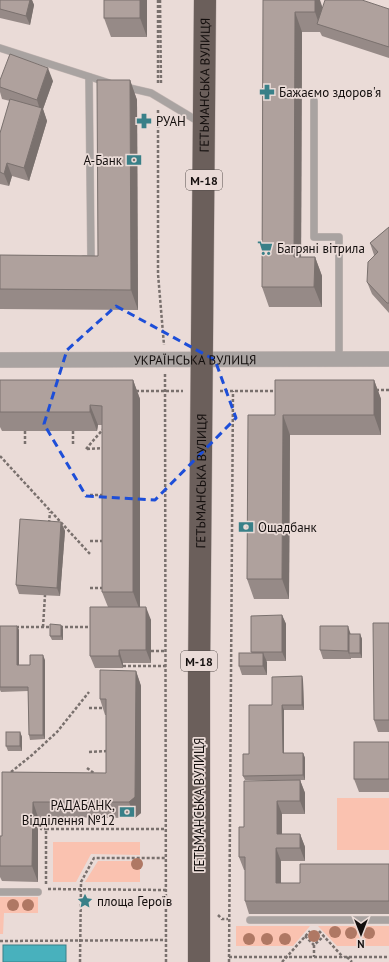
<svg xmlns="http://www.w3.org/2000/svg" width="389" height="962" font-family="'PT Sans',sans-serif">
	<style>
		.grass { fill: #fac2b0 }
		.water { fill: #48b1bd; stroke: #388088 }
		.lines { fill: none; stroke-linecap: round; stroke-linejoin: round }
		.lane-casing { stroke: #c3b6b3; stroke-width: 8 }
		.street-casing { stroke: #c3b6b3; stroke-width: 16 }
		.highway-casing { stroke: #c3b6b3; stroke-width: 23 }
		.path { stroke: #79706d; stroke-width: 2.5; stroke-dasharray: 3 2; stroke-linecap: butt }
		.lane { stroke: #a9a3a1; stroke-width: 7 }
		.street { stroke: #a9a3a1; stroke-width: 15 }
		.highway { stroke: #6b5f5b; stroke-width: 22 }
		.tree { fill: #af7864 }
		.wall { fill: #968a87 }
		.shaded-wall { fill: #7a716e }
		.building { fill: #afa19d; stroke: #7a716e }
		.marked { fill: none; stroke: #1d4ed8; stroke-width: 3; stroke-dasharray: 8 5; stroke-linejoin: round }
		.labels { text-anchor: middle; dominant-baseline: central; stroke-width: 3.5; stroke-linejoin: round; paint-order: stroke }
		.shield { fill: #eadbd7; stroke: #544c4a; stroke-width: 1 }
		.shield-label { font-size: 12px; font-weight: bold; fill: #130e0d }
		.street-label { font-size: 13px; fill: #130e0d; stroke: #eadbd7 }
		.poi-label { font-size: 13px; fill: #130e0d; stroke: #eadbd7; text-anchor: start }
	</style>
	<rect width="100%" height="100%" fill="#eadbd7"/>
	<g class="grass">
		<rect x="337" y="798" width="52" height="52"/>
		<path d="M53,842H140V855L91,854L76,882H53Z"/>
		<path d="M98,861H140V882H85Z"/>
		<path d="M0,897H38V913H4L3,934H0Z"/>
		<path d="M236,926H310L293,946H236Z"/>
		<path d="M318,926H389V946H337Z"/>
	</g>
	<rect class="water" x="3" y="945" width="63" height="17"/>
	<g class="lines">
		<g class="lane-casing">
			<g id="lane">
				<path d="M0,48L109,83"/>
				<path d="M125,87L151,93L201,123"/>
				<path d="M314,101V237H339V360"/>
				<path d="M84,259H89L91,257L89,77"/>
				<path d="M0,892H38"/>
				<path d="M250,920H389"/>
			</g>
		</g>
		<g class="street-casing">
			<g id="street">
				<path id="s1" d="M0,360L389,359"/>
			</g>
		</g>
		<g class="highway-casing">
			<g id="highway">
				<path id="s2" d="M199,962V677L205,0"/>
			</g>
		</g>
		<g class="path">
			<path d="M160,0L161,85"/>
			<path d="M158,83V0"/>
			<path d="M158,110V274L164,345"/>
			<path d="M165,374L166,962"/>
			<path d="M376,390H389"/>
			<path d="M136,391H183"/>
			<path d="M220,391H277"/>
			<path d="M25,431V446"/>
			<path d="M73,431V446"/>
			<path d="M86,449L104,428"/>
			<path d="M87,449L104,448"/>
			<path d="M0,456L90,554"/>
			<path d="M90,495H105"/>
			<path d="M49,523L50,512"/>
			<path d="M90,541H105"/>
			<path d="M90,588H105"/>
			<path d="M16,627H53"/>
			<path d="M43,627L45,595"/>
			<path d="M60,627H90"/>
			<path d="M151,651H166"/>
			<path d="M123,666H166"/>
			<path d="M89,708H105"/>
			<path d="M89,752L109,751"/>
			<path d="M87,768L95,774"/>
			<path d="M11,772L32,755L57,732L89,692"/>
			<path d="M41,817V829H46"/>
			<path d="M46,884V829H166"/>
			<path d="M48,889L167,890"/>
			<path d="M218,915L222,919H228"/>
			<path d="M319,931L343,957"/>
			<path d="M305,936L314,945L324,936"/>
			<path d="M0,941L167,940"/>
			<path d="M314,945V957"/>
			<path d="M229,957H389"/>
			<path d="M347,957L352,962"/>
			<path d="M80,962L81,882L94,858H166"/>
			<path d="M229,962L233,391"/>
			<path d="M282,962L310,931"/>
		</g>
		<use href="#lane" class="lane"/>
		<use href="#street" class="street"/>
		<use href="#highway" class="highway"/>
	</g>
	<g class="tree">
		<circle cx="137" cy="864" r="6"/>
		<circle cx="13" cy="905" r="6"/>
		<circle cx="28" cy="905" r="6"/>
		<circle cx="335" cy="932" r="6"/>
		<circle cx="351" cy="933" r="6"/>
		<circle cx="369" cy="933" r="6"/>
		<circle cx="314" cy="936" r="6"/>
		<circle cx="249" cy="939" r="6"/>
		<circle cx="267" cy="939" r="6"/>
		<circle cx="285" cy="939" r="6"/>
	</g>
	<g class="wall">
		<path d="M0,0H32L34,5L30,25L0,18Z"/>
		<path d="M147,0V37H111L104,18Z"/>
		<path d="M263,0L322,6V9H389V58L322,36L320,32H302L301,257H315L322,276V307H269L262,287Z"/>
		<path d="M0,80L53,81L43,109L47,121L29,181L12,176L9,186L0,184V133L10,101L2,99L0,92Z"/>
		<path d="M130,80L137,100L138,310L0,309V255L98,256Z"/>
		<path d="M389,227V313L372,294L367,282L374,255L370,243Z"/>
		<path d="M0,380H133L140,399V607L151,620V663H123V668H95L90,656L108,607L102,592V425H98L97,431H2L0,427Z"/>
		<path d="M374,380L381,399V435H290L289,599H254L247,579L275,415Z"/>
		<path d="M61,522L65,531L60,596L19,594L16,585Z"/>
		<path d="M282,615L286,624V661H266L267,675H242L239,666L252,653L251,652Z"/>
		<path d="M389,623V732H378L374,720Z"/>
		<path d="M61,625L63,629V640H52L50,636Z"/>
		<path d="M0,626H17L19,630V665H30L45,660V739L30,740L29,735L28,691L1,692L0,690Z"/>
		<path d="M350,634H360L362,639V658H351V659H323L320,650Z"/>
		<path d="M136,671L141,686V813L135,818L38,817V882L2,881L0,877V836H2V772L106,773V715H105L100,699Z"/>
		<path d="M302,676L303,681L304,710H284V753H303L305,758V780H245L243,776L249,754L272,705Z"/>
		<path d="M20,732L22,737V751H8L6,746Z"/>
		<path d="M389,742V792H359L354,779Z"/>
		<path d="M300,780L305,793V814H282V834H300L305,847V861H281V883H300L389,864V914H249L245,901V870H244L239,857L244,827Z"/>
	</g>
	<g class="shaded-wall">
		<path d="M30,0H32L34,5L30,25L26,16Z"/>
		<path d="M140,0H147V37L140,18Z"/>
		<path d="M315,0H320L322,6V25L319,24L315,12Z"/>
		<path d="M295,12L302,32L301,276L294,257Z"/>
		<path d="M48,68L53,81L43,109L47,121L29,181L24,168L41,113L37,100Z"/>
		<path d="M130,80L137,100L138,310L131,290Z"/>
		<path d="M7,163L12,176L9,186L4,174Z"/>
		<path d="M315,257L322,276V307L314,287Z"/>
		<path d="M133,380L140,399V611L133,592Z"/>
		<path d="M374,380L381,399V435L374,415Z"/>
		<path d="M90,405L98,425L97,431L90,412Z"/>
		<path d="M283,415L290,435L289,599L282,579Z"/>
		<path d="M61,522L65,531L60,596L57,588Z"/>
		<path d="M146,607L151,620V663L146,650Z"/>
		<path d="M282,615L286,624V661L282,652Z"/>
		<path d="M61,625L63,629V640L61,636Z"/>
		<path d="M17,626L19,630V670L17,665Z"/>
		<path d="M348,626L351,635L349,653L351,659L348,651Z"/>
		<path d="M360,634L362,639V658L360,653Z"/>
		<path d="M119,650L123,663V668L119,656Z"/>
		<path d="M263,653L267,662V675L263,666Z"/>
		<path d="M43,655L45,660V739L43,735Z"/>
		<path d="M136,671L141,686V813L135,818L129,802Z"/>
		<path d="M302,676L303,681L304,710L302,705Z"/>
		<path d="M282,705L284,710V758L283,753Z"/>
		<path d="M20,732L22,737V751L20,746Z"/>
		<path d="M303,753L305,758V780L303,775Z"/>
		<path d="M300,780L305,793V814L300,801Z"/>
		<path d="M277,801L282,814V847L277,834Z"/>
		<path d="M33,802L38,817V882L32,866Z"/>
		<path d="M300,834L305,847V861L300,848Z"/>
		<path d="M276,848L281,861V895L276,883Z"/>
	</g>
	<g class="building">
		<path d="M0,0H30L26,16L0,9Z"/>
		<rect x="104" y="0" width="36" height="18"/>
		<path d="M263,0H315V12H295L294,257H315L314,287H262Z"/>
		<path d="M325,0H362L389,9V47L317,24Z"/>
		<path d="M10,54L48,68L37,100L0,87V80Z"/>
		<path d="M97,80H130L131,290L0,289V255L98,256Z"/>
		<path d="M10,99L42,108L24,168L7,163L4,174L0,172V133Z"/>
		<path d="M389,227V303H387L367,282L368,262L378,252L370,243Z"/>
		<path d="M0,380H133V592H102V406L90,405V412H0Z"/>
		<path d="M275,380H374V415H283L282,579H247L248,415H275Z"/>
		<path d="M20,519L61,522L57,588L16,585Z"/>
		<path d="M90,607H146V650H119V656H90Z"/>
		<path d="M282,615V652H251V616Z"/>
		<path d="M373,623H389V720H374Z"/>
		<path d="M50,624L61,625V636H50Z"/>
		<path d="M0,626H17V665H30V655H43V735H29L28,687H0Z"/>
		<path d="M320,626H348V651L320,650Z"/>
		<rect x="349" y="634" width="11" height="19"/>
		<rect x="239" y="653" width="24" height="13"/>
		<path d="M100,670L136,671L135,797L129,802H33L32,866H0V836H2V772L106,773V699H100Z"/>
		<path d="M302,676V705H282L283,753H303V775L243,776V754H249V705H272V677Z"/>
		<rect x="6" y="732" width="14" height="14"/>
		<rect x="354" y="742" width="35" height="37"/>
		<path d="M300,780V801H277V834H300V848H276V883H300V864H389V901H245V857H239V827H244V781Z"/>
	</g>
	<path class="marked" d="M116,306L215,360L236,418L155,500L86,496L44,424L67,350Z"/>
	<defs>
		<g id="pharmacy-bare" transform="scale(1.2)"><path d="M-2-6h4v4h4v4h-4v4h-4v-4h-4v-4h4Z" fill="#398088" stroke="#eadbd7" stroke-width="2.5" paint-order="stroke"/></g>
		<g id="bank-bare" transform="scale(1.2)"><path d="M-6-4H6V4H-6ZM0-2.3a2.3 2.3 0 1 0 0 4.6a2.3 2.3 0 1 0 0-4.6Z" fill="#398088" stroke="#eadbd7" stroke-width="2.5" paint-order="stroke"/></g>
		<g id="supermarket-bare" transform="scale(1.2)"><path d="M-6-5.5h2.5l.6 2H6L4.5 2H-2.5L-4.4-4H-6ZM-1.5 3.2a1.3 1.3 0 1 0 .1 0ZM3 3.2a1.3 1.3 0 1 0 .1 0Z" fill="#398088" stroke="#eadbd7" stroke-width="2.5" paint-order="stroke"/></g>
		<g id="sight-bare" transform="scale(1.2)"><path d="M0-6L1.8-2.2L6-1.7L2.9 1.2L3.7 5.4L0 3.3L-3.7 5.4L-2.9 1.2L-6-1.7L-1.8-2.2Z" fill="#398088" stroke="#eadbd7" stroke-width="2.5" paint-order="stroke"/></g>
	</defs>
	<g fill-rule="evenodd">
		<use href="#pharmacy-bare" x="267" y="92"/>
		<use href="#pharmacy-bare" x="144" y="121"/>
		<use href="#bank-bare" x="134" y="160"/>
		<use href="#supermarket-bare" x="265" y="248"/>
		<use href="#bank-bare" x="246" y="527"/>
		<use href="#bank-bare" x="127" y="812"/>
		<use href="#sight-bare" x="85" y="901"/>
	</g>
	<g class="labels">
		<g class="shield">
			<rect x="186" y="170" width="36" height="20" rx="3"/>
			<rect x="181" y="651" width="36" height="20" rx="3"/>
		</g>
		<g class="shield-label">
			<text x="204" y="180">М-18</text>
			<text x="199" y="661">М-18</text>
		</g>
		<g class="street-label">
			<text stroke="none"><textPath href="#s2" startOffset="877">ГЕТЬМАНСЬКА ВУЛИЦЯ</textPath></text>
			<text stroke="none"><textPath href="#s1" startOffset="195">УКРАЇНСЬКА ВУЛИЦЯ</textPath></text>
			<text stroke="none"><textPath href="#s2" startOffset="481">ГЕТЬМАНСЬКА ВУЛИЦЯ</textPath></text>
			<text transform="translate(199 805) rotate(-90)">ГЕТЬМАНСЬКА ВУЛИЦЯ</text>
		</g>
		<g class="poi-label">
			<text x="279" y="92">Бажаємо здоров'я</text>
			<text x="156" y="121">РУАН</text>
			<text x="122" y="160" text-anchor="end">А-Банк</text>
			<text x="277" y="248">Багряні вітрила</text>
			<text x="258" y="527">Ощадбанк</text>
			<text x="115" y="805" text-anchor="end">РАДАБАНК,<tspan x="115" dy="15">Відділення №12</tspan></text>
			<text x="97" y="901">площа Героїв</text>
		</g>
	</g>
	<g transform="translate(361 934) rotate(180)" stroke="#eadbd7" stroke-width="3" paint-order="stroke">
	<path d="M0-3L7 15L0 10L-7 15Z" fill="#130e0d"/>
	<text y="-6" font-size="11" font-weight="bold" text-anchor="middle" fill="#130e0d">N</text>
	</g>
</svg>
